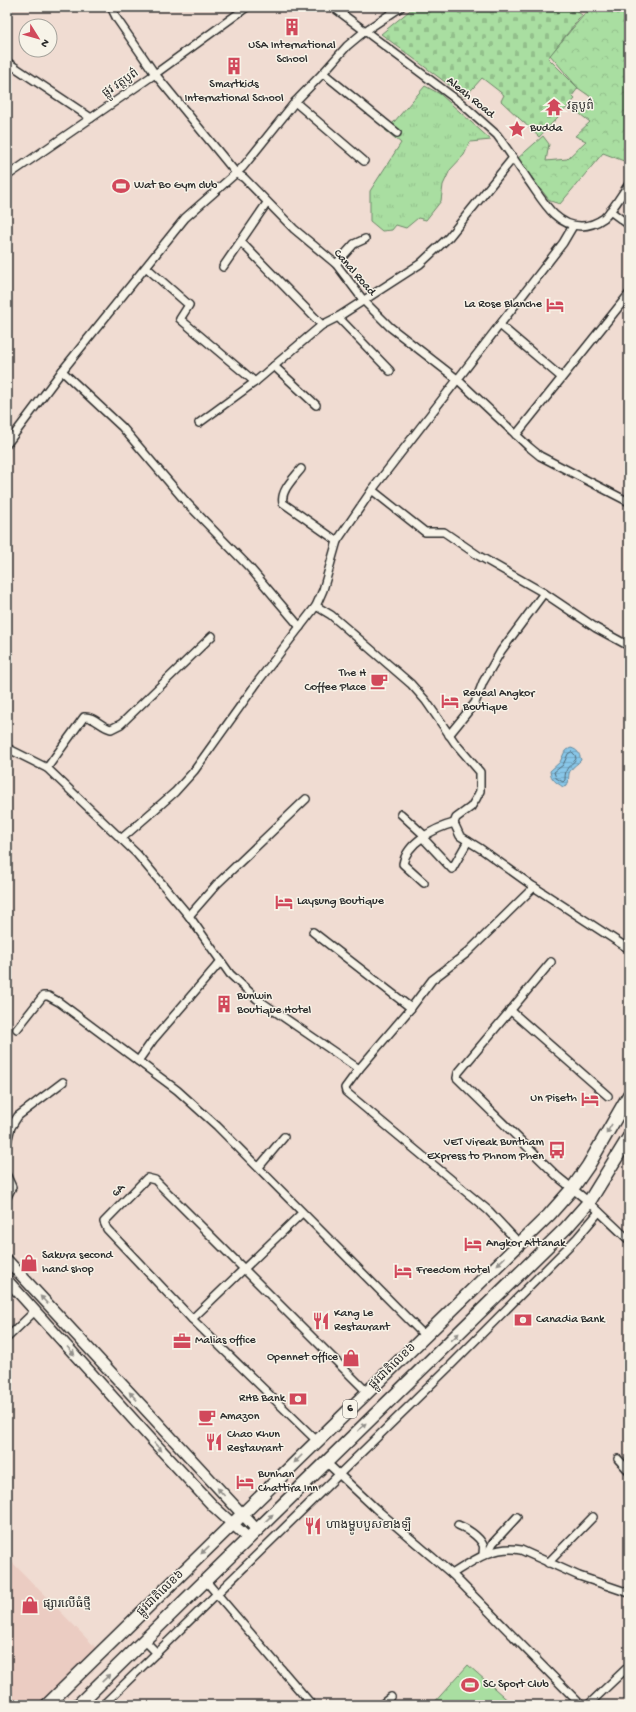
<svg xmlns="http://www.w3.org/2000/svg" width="636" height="1712" font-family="'Gochi Hand','Noto Sans Khmer',sans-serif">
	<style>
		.built { fill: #ebccc2 }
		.grass { fill: url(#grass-tufts); stroke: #6a8466 }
		.forest { fill: url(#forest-crowns); stroke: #6a8466 }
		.cemetery { fill: url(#cemetery-stones); stroke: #6a8466 }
		.pitch { fill: #a9dea1; stroke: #6a8466 }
		.water { fill: url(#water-rules); stroke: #63899d }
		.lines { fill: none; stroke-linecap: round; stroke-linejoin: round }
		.shore { stroke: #506977; stroke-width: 1 }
		.minor-casing { stroke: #2b2b2b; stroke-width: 10 }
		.secondary-casing { stroke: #2b2b2b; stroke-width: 13 }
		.primary-casing { stroke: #2b2b2b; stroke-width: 15 }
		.minor { stroke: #f7f3e8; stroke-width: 7 }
		.secondary { stroke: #f7f3e8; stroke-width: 10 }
		.primary { stroke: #f7f3e8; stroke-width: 12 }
		.oneway { fill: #918f8a }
		.labels { text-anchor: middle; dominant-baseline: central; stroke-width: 3; stroke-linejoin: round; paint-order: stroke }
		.shield { fill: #f7f3e8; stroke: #686764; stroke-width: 1 }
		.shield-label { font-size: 11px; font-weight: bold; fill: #2b2b2b }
		.poi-label { font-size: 12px; fill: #2b2b2b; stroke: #f7f3e8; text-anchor: start }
		.street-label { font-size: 12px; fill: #2b2b2b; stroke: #f7f3e8 }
	</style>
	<defs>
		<pattern id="grass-tufts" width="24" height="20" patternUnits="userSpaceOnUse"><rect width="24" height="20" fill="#a9dea1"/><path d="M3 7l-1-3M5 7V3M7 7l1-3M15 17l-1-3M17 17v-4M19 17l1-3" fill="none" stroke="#92bf8b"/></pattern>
		<pattern id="forest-crowns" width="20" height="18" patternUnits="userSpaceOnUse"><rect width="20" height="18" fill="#a9dea1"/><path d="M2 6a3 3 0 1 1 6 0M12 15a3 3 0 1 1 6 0" fill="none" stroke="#92bf8b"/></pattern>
		<pattern id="cemetery-stones" width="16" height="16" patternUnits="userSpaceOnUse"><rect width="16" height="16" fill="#a9dea1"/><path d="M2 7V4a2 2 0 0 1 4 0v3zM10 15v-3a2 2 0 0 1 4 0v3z" fill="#92bf8b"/></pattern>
		<pattern id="water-rules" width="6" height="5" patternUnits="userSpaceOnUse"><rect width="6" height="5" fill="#88c7e9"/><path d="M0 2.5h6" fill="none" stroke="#76abc8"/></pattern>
	</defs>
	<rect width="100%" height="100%" fill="#f0dcd2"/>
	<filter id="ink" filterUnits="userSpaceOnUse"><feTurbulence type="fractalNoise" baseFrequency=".025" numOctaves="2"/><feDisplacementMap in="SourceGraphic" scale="8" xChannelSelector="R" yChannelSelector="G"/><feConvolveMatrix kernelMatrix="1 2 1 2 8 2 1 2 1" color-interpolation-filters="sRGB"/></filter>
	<g filter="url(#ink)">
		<path class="built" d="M7,1557L100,1652L47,1705H7Z"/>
		<path class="grass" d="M425,86L440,94L491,140L470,142L464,155L450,170L443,185L441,201L426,220L418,218L406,228L396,225L392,230L382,231L370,221V191L401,143L385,130L394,122Z"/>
		<path class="forest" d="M594,7H629V129L625,135L629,137V163L603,153L560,204L550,201L517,159L543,136L549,144L546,161L567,159L586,141L575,136L590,122L571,107L595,100L578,88L550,55L583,16Z"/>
		<path class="cemetery" d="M414,7H571L582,15L548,58L578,88L572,96L575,99L539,137L501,101L504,95L482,78L465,97L381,34Z"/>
		<path class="pitch" d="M468,1665L512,1704V1705H432Z"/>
		<path class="water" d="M571,748C578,750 579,753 581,760C578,764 573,766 571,770C567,774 570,781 567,786L563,787C556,782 551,780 550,771L560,762L565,751Z"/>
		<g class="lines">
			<path class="shore" d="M572,752L575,755L576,759C569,768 565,766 565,780L563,782L556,778L554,772L563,765L568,754Z"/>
			<g class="minor-casing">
				<g id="minor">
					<path d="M111,7L117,19L155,74L236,173L244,178L294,229L336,264L364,301L390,327L457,379L529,447L540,456L629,502"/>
					<path d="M333,7L461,103L497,135C508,150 518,165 528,180C542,199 555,226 581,226C589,226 597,223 604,218C614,209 621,195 629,184"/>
					<path d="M7,62L91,118"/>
					<path d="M323,73L397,133"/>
					<path d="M295,102L364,161"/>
					<path d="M7,176L155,74L247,7"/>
					<path d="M610,211L629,225"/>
					<path d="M241,242L322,325"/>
					<path d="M336,264L354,244L365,239"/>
					<path d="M223,267L267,203"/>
					<path d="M147,268L189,305L180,319L255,382"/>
					<path d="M338,317L390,371"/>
					<path d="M500,325L561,377"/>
					<path d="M274,366L316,405"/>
					<path d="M62,371L122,427L186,502L250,568L300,627"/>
					<path d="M199,423L255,382L322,325L338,317L420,264L449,237L513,158"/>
					<path d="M516,435L629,294"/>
					<path d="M7,444L62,371L185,218L243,167L295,102L323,73L347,46L365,31L401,7"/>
					<path d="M301,469C294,478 280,491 283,503L337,541"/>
					<path d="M372,490L425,532H444L479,556L544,593L596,628L629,646"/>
					<path d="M316,606L331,615L411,684L426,701L455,743L480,772V791L476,799L471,807L456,818L454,823L460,836L481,849L534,887L629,949"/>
					<path d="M449,735L475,703L483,682L501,651L544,593"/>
					<path d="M7,748L47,768L137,854L189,916L230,974L257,999L359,1069"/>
					<path d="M47,768L84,717C94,716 101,727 111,729L121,724L212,636"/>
					<path d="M401,814L425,836"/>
					<path d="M423,838L452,869L468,841"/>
					<path d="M121,839L175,792L194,771L259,680L316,606L323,590L337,541L372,490L563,243L573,226"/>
					<path d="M424,883L403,864C407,842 435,828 454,823"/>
					<path d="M189,916L217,884L306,799"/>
					<path d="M313,932L411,1008"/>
					<path d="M551,962L458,1073L457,1078L558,1177L589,1202L629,1240"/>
					<path d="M510,1010L608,1096"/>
					<path d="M17,1029L43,996H48L59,1002L177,1090L217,1126L425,1336"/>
					<path d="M138,1061L153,1040L221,961"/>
					<path d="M7,1142L11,1127L18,1116L63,1082"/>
					<path d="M259,1167L284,1137"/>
					<path d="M7,1176L12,1187L7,1197"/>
					<path d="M519,1243L489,1211L346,1092L345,1088L359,1069L411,1008L432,980L467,953L534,887"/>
					<path d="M192,1319L302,1213"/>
					<path d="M7,1338L35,1311"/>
					<path d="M317,1441L192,1319L107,1229L104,1222L147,1178L155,1180L367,1392"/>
					<path d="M618,1459L629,1471"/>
					<path d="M326,1462L375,1508L452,1574L581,1705"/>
					<path d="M458,1525C466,1528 479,1536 483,1545C484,1547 483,1552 483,1555"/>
					<path d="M488,1553L493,1543L517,1517"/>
					<path d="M548,1563L593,1517"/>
					<path d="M452,1574C474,1560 494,1545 521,1550L579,1576L629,1593"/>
					<path d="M205,1580L312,1705"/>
					<path d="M144,1640L157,1653"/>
					<path d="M103,1705L449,1367L577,1238L599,1212"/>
					<path d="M381,1705L391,1697"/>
					<path d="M588,1705L629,1666"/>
				</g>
			</g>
			<g class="secondary-casing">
				<g id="secondary">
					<path d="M7,1260L257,1530"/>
					<path d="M7,1280L150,1438L214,1507L248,1538"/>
				</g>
			</g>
			<g class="primary-casing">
				<g id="primary">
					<path d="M47,1705L549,1215L572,1189L588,1166L629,1095"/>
					<path d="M78,1705L566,1228L589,1202L629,1137"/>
				</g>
			</g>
			<use href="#minor" class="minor"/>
			<use href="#secondary" class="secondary"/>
			<use href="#primary" class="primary"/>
		</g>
		<defs><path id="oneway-solid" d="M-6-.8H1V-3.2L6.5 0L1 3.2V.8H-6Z"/></defs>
		<g class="oneway">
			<use href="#oneway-solid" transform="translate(609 1129) rotate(120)"/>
			<use href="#oneway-solid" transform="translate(501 1261) rotate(136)"/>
			<use href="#oneway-solid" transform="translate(44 1300) rotate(-133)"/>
			<use href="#oneway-solid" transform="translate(455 1337) rotate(-44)"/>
			<use href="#oneway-solid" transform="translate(71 1351) rotate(48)"/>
			<use href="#oneway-solid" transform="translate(133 1396) rotate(-133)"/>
			<use href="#oneway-solid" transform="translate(362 1427) rotate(-44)"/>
			<use href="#oneway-solid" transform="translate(158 1447) rotate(47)"/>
			<use href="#oneway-solid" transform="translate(298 1459) rotate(135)"/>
			<use href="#oneway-solid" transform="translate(221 1492) rotate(-132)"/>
			<use href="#oneway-solid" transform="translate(269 1518) rotate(-44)"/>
			<use href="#oneway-solid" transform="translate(205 1550) rotate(136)"/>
			<use href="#oneway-solid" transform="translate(106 1678) rotate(-44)"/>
		</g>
	</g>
	<defs>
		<g id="building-bare" transform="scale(1.38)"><path d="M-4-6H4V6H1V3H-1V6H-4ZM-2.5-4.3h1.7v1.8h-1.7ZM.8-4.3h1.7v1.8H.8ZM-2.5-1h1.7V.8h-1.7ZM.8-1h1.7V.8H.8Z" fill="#d1495b" stroke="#f7f3e8" stroke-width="2.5" paint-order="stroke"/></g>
		<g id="temple-bare" transform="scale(1.38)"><path d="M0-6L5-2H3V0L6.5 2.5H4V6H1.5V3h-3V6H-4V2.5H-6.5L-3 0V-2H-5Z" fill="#d1495b" stroke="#f7f3e8" stroke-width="2.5" paint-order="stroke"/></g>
		<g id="sight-bare" transform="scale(1.38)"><path d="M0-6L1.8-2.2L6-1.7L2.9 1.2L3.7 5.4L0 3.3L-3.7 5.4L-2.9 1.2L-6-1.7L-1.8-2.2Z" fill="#d1495b" stroke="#f7f3e8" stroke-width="2.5" paint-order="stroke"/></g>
		<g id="stadium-bare" transform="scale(1.38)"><path d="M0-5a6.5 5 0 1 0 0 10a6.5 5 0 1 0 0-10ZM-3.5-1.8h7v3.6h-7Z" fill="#d1495b" stroke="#f7f3e8" stroke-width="2.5" paint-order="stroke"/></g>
		<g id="hotel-bare" transform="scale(1.38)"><path d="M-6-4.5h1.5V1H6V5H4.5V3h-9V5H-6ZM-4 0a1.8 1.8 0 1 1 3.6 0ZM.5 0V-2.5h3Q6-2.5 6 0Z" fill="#d1495b" stroke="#f7f3e8" stroke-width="2.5" paint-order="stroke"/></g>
		<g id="cafe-bare" transform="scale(1.38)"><path d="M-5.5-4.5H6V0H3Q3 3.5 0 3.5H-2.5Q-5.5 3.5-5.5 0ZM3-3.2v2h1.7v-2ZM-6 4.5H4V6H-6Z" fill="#d1495b" stroke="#f7f3e8" stroke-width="2.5" paint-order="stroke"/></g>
		<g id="bus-bare" transform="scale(1.38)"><path d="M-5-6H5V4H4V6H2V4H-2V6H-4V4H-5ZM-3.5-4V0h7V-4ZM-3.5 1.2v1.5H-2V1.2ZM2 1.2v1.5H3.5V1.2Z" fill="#d1495b" stroke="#f7f3e8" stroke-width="2.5" paint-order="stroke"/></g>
		<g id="shop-bare" transform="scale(1.38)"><path d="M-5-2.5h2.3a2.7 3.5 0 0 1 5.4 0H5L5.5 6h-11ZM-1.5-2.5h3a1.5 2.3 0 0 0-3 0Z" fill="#d1495b" stroke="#f7f3e8" stroke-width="2.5" paint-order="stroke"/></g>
		<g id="bank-bare" transform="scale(1.38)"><path d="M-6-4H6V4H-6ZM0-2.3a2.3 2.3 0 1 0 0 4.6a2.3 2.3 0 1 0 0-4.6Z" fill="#d1495b" stroke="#f7f3e8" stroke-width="2.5" paint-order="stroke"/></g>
		<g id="restaurant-bare" transform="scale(1.38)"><path d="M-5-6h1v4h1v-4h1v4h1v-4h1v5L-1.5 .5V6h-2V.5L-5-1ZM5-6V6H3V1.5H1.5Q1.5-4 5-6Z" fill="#d1495b" stroke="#f7f3e8" stroke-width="2.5" paint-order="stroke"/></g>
		<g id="office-bare" transform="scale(1.38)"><path d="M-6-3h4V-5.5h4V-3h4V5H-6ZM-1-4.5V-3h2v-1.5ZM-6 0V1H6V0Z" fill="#d1495b" stroke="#f7f3e8" stroke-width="2.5" paint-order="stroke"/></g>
	</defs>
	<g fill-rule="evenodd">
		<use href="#building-bare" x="292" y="27"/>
		<use href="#building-bare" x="234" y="66"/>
		<use href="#temple-bare" x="554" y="107"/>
		<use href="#sight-bare" x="517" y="129"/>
		<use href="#stadium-bare" x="121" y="186"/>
		<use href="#hotel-bare" x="555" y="305"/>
		<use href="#cafe-bare" x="379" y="681"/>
		<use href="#hotel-bare" x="450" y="701"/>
		<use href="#hotel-bare" x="284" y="902"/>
		<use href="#building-bare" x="224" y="1004"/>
		<use href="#hotel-bare" x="590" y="1099"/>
		<use href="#bus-bare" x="557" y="1150"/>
		<use href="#hotel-bare" x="473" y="1244"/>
		<use href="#shop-bare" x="29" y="1263"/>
		<use href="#hotel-bare" x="403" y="1271"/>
		<use href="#bank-bare" x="523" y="1320"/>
		<use href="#restaurant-bare" x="321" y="1321"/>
		<use href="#office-bare" x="182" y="1341"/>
		<use href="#shop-bare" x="351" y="1358"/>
		<use href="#bank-bare" x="298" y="1399"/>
		<use href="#cafe-bare" x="207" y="1417"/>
		<use href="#restaurant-bare" x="214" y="1442"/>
		<use href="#hotel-bare" x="245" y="1482"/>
		<use href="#restaurant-bare" x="313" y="1526"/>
		<use href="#shop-bare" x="30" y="1605"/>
		<use href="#stadium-bare" x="470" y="1685"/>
	</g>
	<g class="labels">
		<rect class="shield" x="343" y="1400" width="14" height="18" rx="3"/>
		<g class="shield-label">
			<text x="350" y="1409">6</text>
		</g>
		<g class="poi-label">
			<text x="292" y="46" text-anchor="middle">USA International<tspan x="292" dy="14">School</tspan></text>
			<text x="234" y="85" text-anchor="middle">Smartkids<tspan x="234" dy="14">International School</tspan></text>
			<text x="567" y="107">វត្តបូព៌</text>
			<text x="530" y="129">Budda</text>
			<text x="134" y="186">Wat Bo Gym club</text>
			<text x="542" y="305" text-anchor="end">La Rose Blanche</text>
			<text x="366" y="674" text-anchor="end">The H<tspan x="366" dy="14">Coffee Place</tspan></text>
			<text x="463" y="694">Reveal Angkor<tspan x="463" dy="14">Boutique</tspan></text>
			<text x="297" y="902">Laysung Boutique</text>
			<text x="237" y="997">Bunwin<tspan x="237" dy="14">Boutique Hotel</tspan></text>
			<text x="577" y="1099" text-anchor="end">Un Piseth</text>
			<text x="544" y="1143" text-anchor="end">VET Vireak Buntham<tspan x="544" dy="14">Express to Phnom Phen</tspan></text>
			<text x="486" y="1244">Angkor Attanak</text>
			<text x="42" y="1256">Sakura second<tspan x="42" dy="14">hand shop</tspan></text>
			<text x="416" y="1271">Freedom Hotel</text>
			<text x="334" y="1314">Kang Le<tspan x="334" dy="14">Restaurant</tspan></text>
			<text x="536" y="1320">Canadia Bank</text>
			<text x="195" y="1341">Malias office</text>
			<text x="338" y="1358" text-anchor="end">Opennet office</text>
			<text x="285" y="1399" text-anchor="end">RHB Bank</text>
			<text x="220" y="1417">Amazon</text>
			<text x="227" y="1435">Chao Khun<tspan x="227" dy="14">Restaurant</tspan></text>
			<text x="258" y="1475">Bunhan<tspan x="258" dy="14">Chattira Inn</tspan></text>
			<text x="326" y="1526">ហាងម្ហូបបួសខាងឡឹ</text>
			<text x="43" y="1605">ផ្សារលើធំថ្មី</text>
			<text x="483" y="1685">SC Sport Club</text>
		</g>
		<g class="street-label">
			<text transform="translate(121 84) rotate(-34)">ផ្លូវ វត្តបូព៌</text>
			<text transform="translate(470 98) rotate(39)">Aleah Road</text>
			<text transform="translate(354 273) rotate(49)">Canal Road</text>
			<text transform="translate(119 1191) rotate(-46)">6A</text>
			<text transform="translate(393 1367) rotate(-44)">ផ្លូវជាតិលេខ៦</text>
			<text transform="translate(161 1594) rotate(-44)">ផ្លូវជាតិលេខ៦</text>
		</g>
	</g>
	<rect width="636" height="1712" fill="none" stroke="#f7f3e8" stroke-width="24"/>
	<rect x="12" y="12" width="612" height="1688" fill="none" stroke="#2b2b2b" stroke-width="1.5" filter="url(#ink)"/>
	<g transform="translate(38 38) rotate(127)"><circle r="19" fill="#f7f3e8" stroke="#a5a39c"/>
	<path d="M0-3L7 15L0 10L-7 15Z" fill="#d1495b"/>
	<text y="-6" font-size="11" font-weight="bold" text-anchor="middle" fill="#2b2b2b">N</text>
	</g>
</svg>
